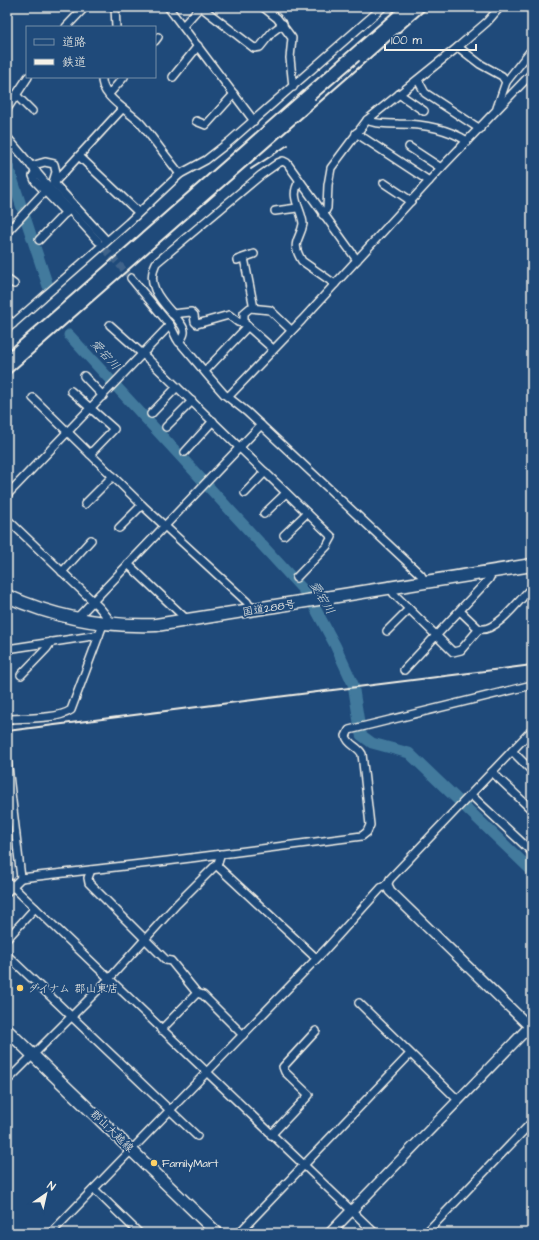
<svg xmlns="http://www.w3.org/2000/svg" width="539" height="1240" font-family="'Architects Daughter','Klee One',sans-serif">
	<style>
		.lines { fill: none; stroke-linecap: round; stroke-linejoin: round }
		.river { stroke: #427a9d; stroke-width: 11 }
		.minor-tunnel { stroke: #3f638a; stroke-width: 7; stroke-dasharray: 7 3.5; stroke-linecap: butt }
		.minor-casing { stroke: #f4f1e8; stroke-width: 10 }
		.tertiary-casing { stroke: #f4f1e8; stroke-width: 12 }
		.primary-casing { stroke: #f4f1e8; stroke-width: 14 }
		.trunk-casing { stroke: #f4f1e8; stroke-width: 15 }
		.minor { stroke: #1f4a7a; stroke-width: 7 }
		.tertiary { stroke: #1f4a7a; stroke-width: 9 }
		.primary { stroke: #1f4a7a; stroke-width: 11 }
		.trunk { stroke: #1f4a7a; stroke-width: 12 }
		.rail { stroke: #f4f1e8; stroke-width: 2 }
		.poi-dot { fill: #ffd166; stroke: #1f4a7a; stroke-width: 1.5 }
		.labels { text-anchor: middle; dominant-baseline: central; stroke-width: 3.5; stroke-linejoin: round; paint-order: stroke }
		.street-label { font-size: 11px; fill: #f4f1e8; stroke: #1f4a7a }
		.poi-label { font-size: 11px; fill: #f4f1e8; stroke: #1f4a7a; text-anchor: start }
		.water-label { font-size: 12px; font-style: italic; fill: #d9dfdd; stroke: #1f4a7a }
	</style>
	<rect width="100%" height="100%" fill="#1f4a7a"/>
	<filter id="ink" filterUnits="userSpaceOnUse"><feTurbulence type="fractalNoise" baseFrequency=".025" numOctaves="2"/><feDisplacementMap in="SourceGraphic" scale="8" xChannelSelector="R" yChannelSelector="G"/><feConvolveMatrix kernelMatrix="1 2 1 2 8 2 1 2 1" color-interpolation-filters="sRGB"/></filter>
	<g filter="url(#ink)">
		<g class="lines">
			<g class="river">
				<path d="M7,163L48,286"/>
				<path d="M69,335L308,595L335,645L353,684L361,735L372,743L409,753L532,871"/>
			</g>
			<path class="minor-tunnel" d="M98,241L131,278"/>
			<g class="minor-casing">
				<g id="minor">
					<path d="M115,7L116,27"/>
					<path d="M168,7L254,121"/>
					<path d="M201,7L254,48L260,47L272,32L283,24"/>
					<path d="M263,7L277,18L292,38L290,58L293,87"/>
					<path d="M183,26L200,7"/>
					<path d="M66,27L85,7"/>
					<path d="M155,41L158,37"/>
					<path d="M458,47L480,64L502,76L506,82L497,108"/>
					<path d="M102,77C100,98 132,112 142,125C155,141 167,158 180,174"/>
					<path d="M173,77L198,46"/>
					<path d="M418,80L425,93L480,129"/>
					<path d="M506,82L532,49"/>
					<path d="M109,94L124,77"/>
					<path d="M399,94L424,111"/>
					<path d="M16,95L32,111"/>
					<path d="M7,109L28,77"/>
					<path d="M367,120C376,125 387,123 398,124C421,124 447,128 467,141"/>
					<path d="M196,121L206,125L234,94"/>
					<path d="M356,133L429,181"/>
					<path d="M7,137L49,187L98,241"/>
					<path d="M409,147L441,168"/>
					<path d="M80,157L138,212"/>
					<path d="M31,166L45,162L54,164L56,172L53,182L107,241"/>
					<path d="M36,171L33,176L35,181L66,213"/>
					<path d="M299,182C289,197 302,209 303,224C300,241 290,241 302,261L335,284"/>
					<path d="M54,183L122,109"/>
					<path d="M384,183L411,201"/>
					<path d="M275,211L297,208"/>
					<path d="M323,215L327,208L328,185L331,168L367,120L458,47L487,22L500,7"/>
					<path d="M7,232L45,191"/>
					<path d="M39,240L66,212"/>
					<path d="M244,258L254,308"/>
					<path d="M237,260L254,254"/>
					<path d="M131,278L170,325L177,339L210,378L224,394L247,412L421,575L425,582"/>
					<path d="M7,279L14,284"/>
					<path d="M172,314L191,312L194,315L195,322L197,324L229,315L238,322L244,323"/>
					<path d="M7,318L13,324"/>
					<path d="M110,325L147,358L332,537L327,546L296,578"/>
					<path d="M7,329L128,223L180,174L206,160L229,142L383,7"/>
					<path d="M179,342C181,339 185,335 184,331C184,327 180,323 178,320C164,303 144,287 156,263L261,175L278,163L283,161L287,163L357,260"/>
					<path d="M273,349L244,323V313L250,308L270,310L291,330"/>
					<path d="M205,371L248,326"/>
					<path d="M84,376L103,396"/>
					<path d="M71,391L114,429L90,454"/>
					<path d="M229,396L302,320L441,168L532,73"/>
					<path d="M33,398L142,505L247,602L252,610"/>
					<path d="M151,414L177,387"/>
					<path d="M166,427L192,401"/>
					<path d="M185,452L213,421"/>
					<path d="M245,493L265,472"/>
					<path d="M7,495L170,325"/>
					<path d="M85,504L113,476"/>
					<path d="M264,514L286,493"/>
					<path d="M7,519L99,607L113,624"/>
					<path d="M119,528L142,505"/>
					<path d="M284,535L307,513"/>
					<path d="M128,564L183,616L185,621"/>
					<path d="M62,572L91,540"/>
					<path d="M390,587L394,594L453,652L461,650L479,629"/>
					<path d="M460,611L479,629C496,633 521,598 532,587"/>
					<path d="M77,618L261,425"/>
					<path d="M387,631L409,609"/>
					<path d="M7,649L99,635"/>
					<path d="M404,670L489,579L493,571"/>
					<path d="M21,675L47,648L51,642"/>
					<path d="M11,719C28,718 58,719 71,710L104,622"/>
					<path d="M512,751L532,771"/>
					<path d="M7,758L21,878L7,892"/>
					<path d="M492,772L532,810"/>
					<path d="M471,795L532,852"/>
					<path d="M216,865L316,958"/>
					<path d="M91,870L88,878L89,883L166,960L171,961L197,993"/>
					<path d="M21,878L167,861L362,836L367,832L370,825L362,754C358,746 348,745 346,736L349,730L532,685"/>
					<path d="M7,881L375,1233"/>
					<path d="M7,939L35,908"/>
					<path d="M7,955L197,1136"/>
					<path d="M359,1003L458,1100"/>
					<path d="M161,1030L197,993L203,995L243,1035"/>
					<path d="M7,1081L109,979L177,904L218,863L221,854"/>
					<path d="M271,1135L309,1095L285,1072L283,1067L316,1031"/>
					<path d="M94,1189L139,1233"/>
					<path d="M51,1233L325,950L381,888L387,885L390,879L532,730"/>
					<path d="M239,1233L410,1054"/>
					<path d="M426,1233L532,1122"/>
				</g>
			</g>
			<g class="tertiary-casing">
				<g id="tertiary">
					<path d="M387,885L390,891L532,1029"/>
					<path d="M330,1233L530,1026"/>
				</g>
			</g>
			<g class="primary-casing">
				<path id="primary" d="M7,1030L217,1233"/>
			</g>
			<g class="trunk-casing">
				<path id="trunk" d="M7,596C54,617 105,627 156,625L532,565"/>
			</g>
			<use href="#minor" class="minor"/>
			<use href="#tertiary" class="tertiary"/>
			<use href="#primary" class="primary"/>
			<use href="#trunk" class="trunk"/>
			<g class="rail">
				<path d="M315,99L359,61"/>
				<path d="M251,169L288,145"/>
				<path d="M7,352L399,7"/>
				<path d="M7,376L428,7"/>
				<path d="M7,731L532,665"/>
			</g>
		</g>
	</g>
	<g class="poi-dot">
		<circle cx="20" cy="988" r="4"/>
		<circle cx="154" cy="1163" r="4"/>
	</g>
	<g class="labels">
		<g class="street-label">
			<text transform="translate(269 608) rotate(-9)">国道288号</text>
			<text transform="translate(112 1131) rotate(44)">郡山大越線</text>
		</g>
		<g class="poi-label">
			<text x="28" y="988">ダイナム 郡山東店</text>
			<text x="162" y="1163">FamilyMart</text>
		</g>
		<g class="water-label">
			<text transform="translate(105 355) rotate(48)">愛宕川</text>
			<text transform="translate(322 598) rotate(59)">愛宕川</text>
		</g>
	</g>
	<rect width="539" height="1240" fill="none" stroke="#1f4a7a" stroke-width="24"/>
	<rect x="12" y="12" width="515" height="1216" fill="none" stroke="#f4f1e8" stroke-width="1.5" filter="url(#ink)"/>
	<rect x="26" y="26" width="130" height="52" fill="#1f4a7a" stroke="#748da6"/>
	<rect x="34" y="39" width="20" height="6" fill="#1f4a7a" stroke="#748da6"/>
	<text x="62" y="46" font-size="12" fill="#f4f1e8">道路</text>
	<rect x="34" y="59" width="20" height="6" fill="#f4f1e8" stroke="#748da6"/>
	<text x="62" y="66" font-size="12" fill="#f4f1e8">鉄道</text>
	<g transform="translate(46 1194) rotate(34)" stroke="#1f4a7a" stroke-width="3" paint-order="stroke">
	<path d="M0-3L7 15L0 10L-7 15Z" fill="#f4f1e8"/>
	<text y="-6" font-size="11" font-weight="bold" text-anchor="middle" fill="#f4f1e8">N</text>
	</g>
	<path d="M385 44v6h91v-6" fill="none" stroke="#f4f1e8" stroke-width="2"/>
	<text x="391" y="44" font-size="12" fill="#f4f1e8" stroke="#1f4a7a" stroke-width="3" paint-order="stroke">100 m</text>
</svg>
